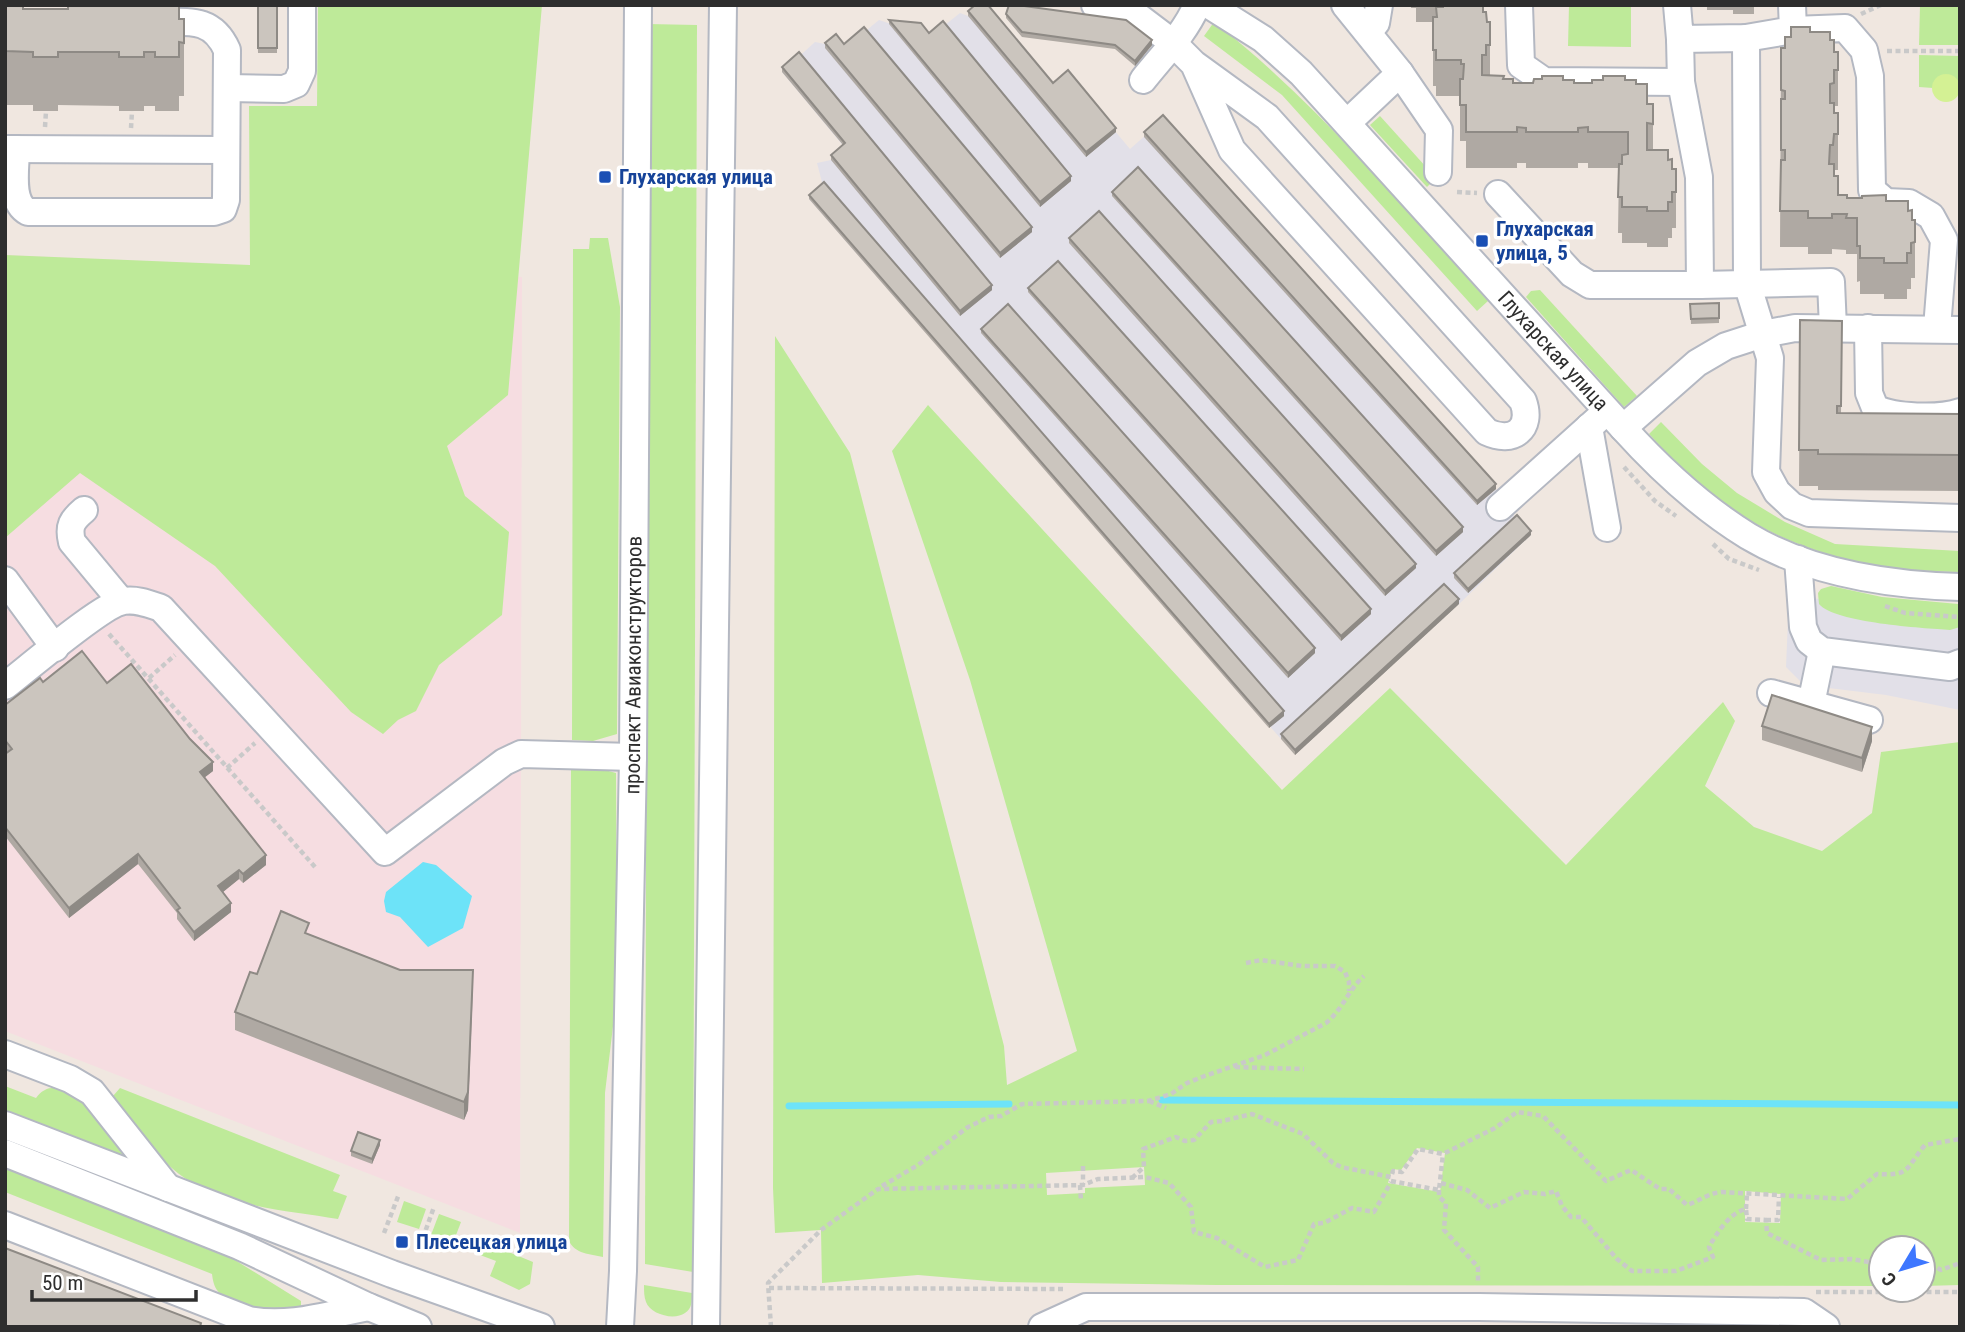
<svg xmlns="http://www.w3.org/2000/svg" width="1965" height="1332" font-family="'Roboto Condensed',sans-serif">
	<style>
		.industrial { fill: #e2e0e8 }
		.medical { fill: #f6dde1 }
		.green { fill: #beea99; fill-rule: evenodd }
		.pitch { fill: #d4f194 }
		.water { fill: #6de3f8 }
		.lines { fill: none; stroke-linecap: round; stroke-linejoin: round }
		.stream { stroke: #6de3f8; stroke-width: 7 }
		.minor-casing { stroke: #b4b8c2; stroke-width: 30 }
		.path { stroke: #c9c9c9; stroke-width: 4.5; stroke-dasharray: 5 3.5; stroke-linecap: butt }
		.minor { stroke: #fff; stroke-width: 26 }
		.wall { fill: #afa9a3 }
		.shaded-wall { fill: #8e8a85 }
		.building { fill: #cbc5be; stroke: #8e8a85; stroke-width: 2 }
		.transit-dot { fill: #1a4fb4; stroke: #fff; stroke-width: 2.5 }
		.labels { text-anchor: middle; dominant-baseline: central; stroke-width: 7; stroke-linejoin: round; paint-order: stroke }
		.transit-label { font-size: 21px; font-weight: bold; fill: #164399; stroke: #fff; text-anchor: start }
		.street-label { font-size: 21px; fill: #2e2e2e; stroke: #fff }
	</style>
	<rect width="100%" height="100%" fill="#f0e7e0"/>
	<g class="industrial">
		<path d="M960,13L968,16L1052,87L1068,75L1130,149L1163,120L1496,489L1517,520L1531,535L1459,604L1281,739L809,199L823,186L817,163L831,160L845,148L782,72L815,42L845,48L879,20L930,37Z"/>
		<path d="M1789,596L1960,613V710L1886,695L1804,685L1786,667Z"/>
	</g>
	<path class="medical" d="M5,255L522,277L520,1233L5,1031Z"/>
	<g class="green">
		<path d="M318,5H542L508,395L447,446L465,496L509,532L502,615L439,665L416,711L398,720L383,734L351,712L215,566L80,473L5,538V255L250,265L249,106H317Z"/>
		<path d="M1569,5H1631V47L1568,46Z"/>
		<path d="M1920,5H1960V45H1919Z"/>
		<path d="M1214,22C1317,102 1401,205 1488,301L1477,311L1282,95L1204,36Z"/>
		<path d="M648,24L697,25L693,1272L645,1264Z"/>
		<path d="M1919,55L1960,56V87L1959,83L1934,82L1933,88L1919,87Z"/>
		<path d="M1380,116L1436,178L1427,187L1370,125Z"/>
		<path d="M590,238H608L620,307L617,734L593,741L572,740L573,249H589Z"/>
		<path d="M1540,290L1637,396L1624,407L1526,297L1531,291Z"/>
		<path d="M775,336L850,453L1004,1046L1007,1085L1077,1051L970,680L892,451L928,405L1282,790L1390,688L1566,865L1723,702L1735,721L1705,786L1754,827L1822,851L1872,813L1881,752L1960,742V1285L1923,1286V1259L1929,1251L1913,1239L1907,1248H1881V1286L1216,1285L1001,1282L918,1275L822,1283L821,1230L775,1233L773,1188ZM1417,1148L1445,1153L1440,1192L1388,1183L1392,1169L1401,1170ZM1144,1167L1145,1185L1085,1188V1193L1047,1195L1046,1173ZM1745,1191L1781,1194L1780,1223L1745,1222Z"/>
		<path d="M1661,422L1702,464L1737,493L1785,522L1835,544L1960,551V572C1864,571 1782,551 1706,490C1686,473 1667,453 1649,434Z"/>
		<path d="M1831,586L1882,597L1958,604L1960,606V627L1950,630C1923,628 1835,623 1819,604L1818,593L1821,589Z"/>
		<path d="M594,767L616,773L617,993L605,1093L603,1257C590,1254 575,1254 569,1241L571,768Z"/>
		<path d="M5,1086L36,1098C63,1061 113,1135 128,1155L124,1157L5,1111Z"/>
		<path d="M120,1088L340,1175L333,1191L347,1196L338,1219C286,1210 223,1207 179,1174C153,1154 133,1122 113,1096Z"/>
		<path d="M5,1168L230,1257L301,1301V1306C279,1314 241,1307 221,1294C214,1289 213,1281 212,1274L5,1192Z"/>
		<path d="M404,1201L426,1209L419,1229L397,1222Z"/>
		<path d="M439,1214L461,1222L453,1243L431,1235Z"/>
		<path d="M488,1235L509,1242L506,1251L533,1262L530,1284L519,1290L490,1276L496,1261L480,1255Z"/>
		<path d="M644,1285L692,1293C692,1301 692,1309 685,1313C674,1321 650,1314 646,1302C644,1297 644,1291 644,1285Z"/>
	</g>
	<circle class="pitch" cx="1946" cy="88" r="14"/>
	<path class="water" d="M423,862L436,865L472,896L463,928L428,947L400,917L386,912L384,901L386,892Z"/>
	<g class="lines">
		<g class="stream">
			<path d="M1162,1100L1960,1105"/>
			<path d="M789,1106L1009,1104"/>
		</g>
		<g class="minor-casing">
			<g id="minor">
				<path d="M1095,5L1132,12L1173,43L1194,64L1267,117L1523,401C1533,429 1513,444 1487,432L1232,150L1194,64"/>
				<path id="s1" d="M1209,5L1263,39L1301,73L1623,428C1660,469 1701,507 1748,536C1810,573 1889,585 1960,587"/>
				<path d="M1345,5L1400,73L1347,123"/>
				<path d="M1519,5L1521,65L1544,81L1681,82"/>
				<path d="M1677,5L1680,39L1746,38L1793,30L1792,5"/>
				<path d="M1793,30L1845,28L1864,50L1870,76L1872,190L1886,202L1909,203L1931,216L1944,240L1937,328"/>
				<path d="M1367,31L1376,23L1379,5"/>
				<path d="M1746,38L1747,283L1770,358L1766,472L1777,492L1792,506L1809,513L1960,518"/>
				<path d="M1400,73L1439,130L1438,172"/>
				<path d="M1143,80C1162,56 1185,33 1197,5"/>
				<path d="M227,88L284,89L296,84L302,71V5"/>
				<path d="M5,149L226,150"/>
				<path d="M16,149C16,168 9,202 28,212H214L223,209L226,200L227,50C211,14 184,23 150,22"/>
				<path d="M1498,194L1572,274L1590,285H1700L1699,177L1681,82L1680,39"/>
				<path d="M1700,285L1831,282L1833,328"/>
				<path d="M1868,328L1869,393L1875,408C1894,418 1939,419 1960,412"/>
				<path d="M1589,427L1607,528"/>
				<path d="M1623,428L1697,363L1726,346L1763,334L1795,328L1960,330"/>
				<path d="M1500,507L1607,411"/>
				<path d="M84,510C72,520 68,526 72,542L121,601"/>
				<path d="M1798,559L1803,627L1809,641L1822,651L1950,667L1960,663"/>
				<path d="M5,580L55,648"/>
				<path d="M5,686C26,670 104,603 124,601C137,599 149,604 161,608L385,852L504,762L521,754L633,757"/>
				<path d="M1771,693L1869,720"/>
				<path d="M1811,704L1822,651"/>
				<path d="M5,1054L70,1079L92,1092L168,1188"/>
				<path d="M5,1125L392,1274L541,1327"/>
				<path d="M5,1153L239,1246L369,1307L418,1327"/>
				<path d="M5,1225L249,1320C289,1328 330,1314 369,1307"/>
				<path id="s2" d="M620,1327L623,1271L633,757L638,5"/>
				<path d="M706,1327L723,5"/>
				<path d="M1042,1327L1086,1307H1479L1804,1312L1826,1327"/>
			</g>
		</g>
		<g class="path">
			<path d="M1861,14L1881,5"/>
			<path d="M1887,51H1960"/>
			<path d="M45,127L46,111"/>
			<path d="M131,128L132,111"/>
			<path d="M1457,192L1477,193"/>
			<path d="M1624,467L1655,501L1676,516"/>
			<path d="M1713,544L1729,559L1759,570"/>
			<path d="M1885,606L1905,613L1960,617"/>
			<path d="M109,634L315,867"/>
			<path d="M149,678L175,655"/>
			<path d="M227,768L255,743"/>
			<path d="M1246,963L1261,960L1302,966H1335L1345,972L1349,982V991"/>
			<path d="M1235,1067L1304,1069"/>
			<path d="M1149,1101L1166,1108"/>
			<path d="M1083,1166V1185"/>
			<path d="M1132,1178L1144,1167L1143,1149L1176,1137L1185,1141L1194,1140L1211,1122L1222,1121L1252,1114L1303,1134L1333,1163L1341,1167L1391,1177L1393,1171L1402,1172L1418,1149L1443,1154L1495,1128L1517,1112L1543,1116L1606,1181L1631,1170L1660,1189H1669L1687,1205C1700,1201 1708,1193 1722,1192L1847,1199L1877,1174C1911,1176 1905,1169 1925,1145L1960,1139"/>
			<path d="M1391,1181L1439,1190L1443,1154"/>
			<path d="M1441,1183L1467,1190L1490,1208L1524,1192L1545,1194L1556,1191L1562,1206L1571,1217H1581L1617,1259L1632,1271H1676L1713,1257L1709,1247C1717,1233 1729,1213 1746,1209L1747,1219L1766,1220L1767,1233L1821,1260L1851,1259L1881,1264"/>
			<path d="M1080,1185L1081,1201"/>
			<path d="M882,1186L918,1165L968,1127L989,1117L1001,1116L1022,1104L1148,1101L1171,1094L1187,1083L1202,1077L1265,1055L1326,1023C1343,1009 1348,990 1364,976"/>
			<path d="M1439,1190V1197L1446,1203L1444,1230L1478,1267V1284"/>
			<path d="M1746,1209L1747,1194"/>
			<path d="M1766,1220H1778L1779,1197"/>
			<path d="M384,1233L399,1194"/>
			<path d="M420,1246L434,1207"/>
			<path d="M1903,1248H1906"/>
			<path d="M1923,1259L1941,1270L1960,1263"/>
			<path d="M769,1288L1065,1289"/>
			<path d="M1816,1292H1960"/>
			<path d="M771,1327L768,1283L821,1230L878,1189L1083,1185L1098,1179L1145,1177L1169,1183L1191,1207L1194,1232L1217,1238L1265,1267L1298,1260L1314,1224L1324,1223L1352,1208L1374,1212L1391,1182"/>
		</g>
		<use href="#minor" class="minor"/>
	</g>
	<g class="wall">
		<path d="M257,5H277V53H258Z"/>
		<path d="M1411,5H1483V12L1487,22H1490V75L1513,83H1533L1563,80L1574,83H1592L1625,80L1636,84L1647,104H1653V150L1668,160L1672,169H1676V228H1672V238H1668V247H1647V243H1622V233H1618L1619,168H1588V163H1578V168H1526V163H1517V168H1466V141H1460V96H1436V86H1433V22H1416V8H1411Z"/>
		<path d="M1707,5H1754V14H1733V10H1707Z"/>
		<path d="M5,6L23,9H68L96,6L184,19V96H179V111H155V106H144V111H119V106L58,105V111H33V105H5Z"/>
		<path d="M968,11L1053,83L1116,132L1086,157L968,16Z"/>
		<path d="M1006,14L1152,45L1135,66L1115,49L1022,37L1006,18Z"/>
		<path d="M889,20L929,33L1071,181L1040,207L889,24Z"/>
		<path d="M1810,32L1830,40L1834,52H1838V106H1834V113H1838V170H1834V176L1838,195L1847,198L1886,201L1908,211L1912,220H1915V278H1911V289H1907V299H1884V294H1860V281L1857,282V254H1846V250L1832,249V254H1808V247H1780L1781,48H1785L1791,37Z"/>
		<path d="M825,43L1032,232L1000,258L825,48Z"/>
		<path d="M782,67L992,290L960,316L831,160V155L843,145L782,72Z"/>
		<path d="M1144,132L1496,489L1477,505L1144,137Z"/>
		<path d="M1112,192L1463,532L1436,556L1112,196Z"/>
		<path d="M809,195L1284,716L1269,728L809,199Z"/>
		<path d="M1069,238L1416,568L1385,596L1069,243Z"/>
		<path d="M1028,288L1371,614L1341,641L1028,292Z"/>
		<path d="M1719,303V323L1691,324L1690,304Z"/>
		<path d="M1800,320L1842,321L1841,413L1960,414V491L1818,490V486H1799Z"/>
		<path d="M981,329L1315,653L1288,678L981,333Z"/>
		<path d="M1531,535L1468,593L1454,578V573Z"/>
		<path d="M1459,604L1295,755L1281,739V734Z"/>
		<path d="M43,682L107,683L213,771L205,777L266,865L243,883L239,879L223,892L231,912L194,941L177,919V913L138,864L69,918L5,836V754L8,752L5,749V705Z"/>
		<path d="M1762,726L1872,741L1862,772L1762,740Z"/>
		<path d="M309,934L400,970L473,988L468,1110L464,1120L235,1030V1012L257,974Z"/>
		<path d="M380,1145L372,1164L351,1156V1151Z"/>
	</g>
	<g class="shaded-wall">
		<path d="M1152,40V45L1135,66V61Z"/>
		<path d="M1116,128V132L1086,157V152Z"/>
		<path d="M1071,176V181L1040,207V202Z"/>
		<path d="M1032,227V232L1000,258V253Z"/>
		<path d="M992,285V290L960,316V311Z"/>
		<path d="M1496,484V489L1477,505V501Z"/>
		<path d="M1463,527V532L1436,556V551Z"/>
		<path d="M1531,531V535L1468,593V589Z"/>
		<path d="M1416,564V568L1385,596V591Z"/>
		<path d="M1459,599V604L1295,755V750Z"/>
		<path d="M1371,609V614L1341,641V636Z"/>
		<path d="M1315,648V653L1288,678V673Z"/>
		<path d="M1284,711V716L1269,728V724Z"/>
		<path d="M1872,727V741L1862,772V758Z"/>
		<path d="M213,762V771L200,781V772Z"/>
		<path d="M138,854V864L69,918V908Z"/>
		<path d="M266,855V865L243,883V874Z"/>
		<path d="M239,870V879L218,896V886Z"/>
		<path d="M231,903V912L194,941V932Z"/>
		<path d="M473,970L468,1110L464,1120V1102Z"/>
		<path d="M380,1140V1145L372,1164V1159Z"/>
	</g>
	<g class="building">
		<path d="M96,5H179V19H184V43L179,42V57H155V52H144V57H119V52H58V57H33V52L5,51V6H23V9H68V6H96Z"/>
		<rect x="258" y="5" width="19" height="43"/>
		<path d="M975,5H988L1053,83L1068,70L1116,128L1086,152L968,11Z"/>
		<path d="M1009,5H1017L1126,20L1152,40L1135,61L1115,45L1022,32L1006,14Z"/>
		<path d="M1443,5H1483V12H1486L1487,22H1490V45H1486V55H1482V75L1504,76L1503,79H1513V83H1533L1534,79H1542V76H1563V80H1574V83H1592V80H1603V76H1625V80H1636V84H1647V104H1653V124L1647,123V150H1668V160L1672,159V169H1676V192H1672V202H1668V211H1647V207H1622V197H1618L1619,164H1622V155L1628,154V132H1588V127L1578,128V132H1526V128L1517,127V132H1466V105H1460V79H1463L1464,64H1461V60H1436V50H1433V17H1437L1436,7H1443Z"/>
		<path d="M889,20L921,23L929,33L943,21L1071,176L1040,202Z"/>
		<path d="M864,27L1032,227L1000,253L825,43L836,34L844,44Z"/>
		<path d="M1791,27H1810V32H1830V40H1834V52H1838V70H1834V83L1830,84V103H1834V113H1838V134H1834L1833,145H1830L1829,164H1834V176H1838V195H1847V198H1862V196L1886,195V201H1908V211L1912,210V220H1915V242L1911,243V253H1907V263H1884V258H1860V246H1857V218H1846L1847,214H1832V218H1808V211H1780L1781,160H1785V150H1781V99H1785V91L1781,90V48H1785V37H1791Z"/>
		<path d="M799,52L992,285L960,311L831,155L845,143L782,67Z"/>
		<path d="M1163,115L1496,484L1477,501L1144,132Z"/>
		<path d="M1138,167L1463,527L1436,551L1112,192Z"/>
		<path d="M824,182L1284,711L1269,724L809,195Z"/>
		<path d="M1099,211L1416,564L1385,591L1069,238Z"/>
		<path d="M1058,261L1371,609L1341,636L1028,288Z"/>
		<path d="M1719,303V318L1691,319L1690,304Z"/>
		<path d="M1008,304L1315,648L1288,673L981,329Z"/>
		<path d="M1800,320L1842,321L1841,406H1837V413L1960,414V455L1818,454V450H1799Z"/>
		<path d="M1517,515L1531,531L1468,589L1454,573Z"/>
		<path d="M1444,584L1459,599L1295,750L1281,734Z"/>
		<path d="M82,651L107,683L131,664L190,739L213,762L200,772L266,855L243,874L239,870L218,886L231,903L194,932L177,910L180,908L138,854L69,908L5,827V754L12,749L5,740V705L40,678L43,682Z"/>
		<path d="M1772,695L1872,727L1862,758L1762,726Z"/>
		<path d="M281,911L309,923L305,933L400,970H473L468,1092L464,1102L235,1012L250,972L257,974Z"/>
		<path d="M358,1132L380,1140L372,1159L351,1151Z"/>
		<path d="M5,1248L201,1323L200,1327H5Z"/>
	</g>
	<g class="transit-dot">
		<rect x="598" y="170" width="14" height="14" rx="3.5"/>
		<rect x="1475" y="234" width="14" height="14" rx="3.5"/>
		<rect x="395" y="1235" width="14" height="14" rx="3.5"/>
	</g>
	<g class="labels">
		<g class="transit-label">
			<text x="619" y="177">Глухарская улица</text>
			<text x="1496" y="229">Глухарская<tspan x="1496" dy="24">улица, 5</tspan></text>
			<text x="416" y="1242">Плесецкая улица</text>
		</g>
		<g class="street-label">
			<text stroke="none"><textPath href="#s1" startOffset="490">Глухарская улица</textPath></text>
			<text stroke="none"><textPath href="#s2" startOffset="662">проспект Авиаконструкторов</textPath></text>
		</g>
	</g>
	<rect width="1965" height="1332" fill="none" stroke="#2e2e2e" stroke-width="14"/>
	<g transform="translate(1902 1269) rotate(232)"><circle r="33" fill="#ffffff" stroke="#ababab" stroke-width="2"/>
	<path d="M0-5L12 26L0 18L-12 26Z" fill="#3e77ff"/>
	<text y="-10" font-size="19" font-weight="bold" text-anchor="middle" fill="#2e2e2e">С</text>
	</g>
	<path d="M32 1290v10h164v-10" fill="none" stroke="#2e2e2e" stroke-width="3.5"/>
	<text x="42" y="1290" font-size="21" fill="#2e2e2e" stroke="#ffffff" stroke-width="5" paint-order="stroke">50 m</text>
</svg>
